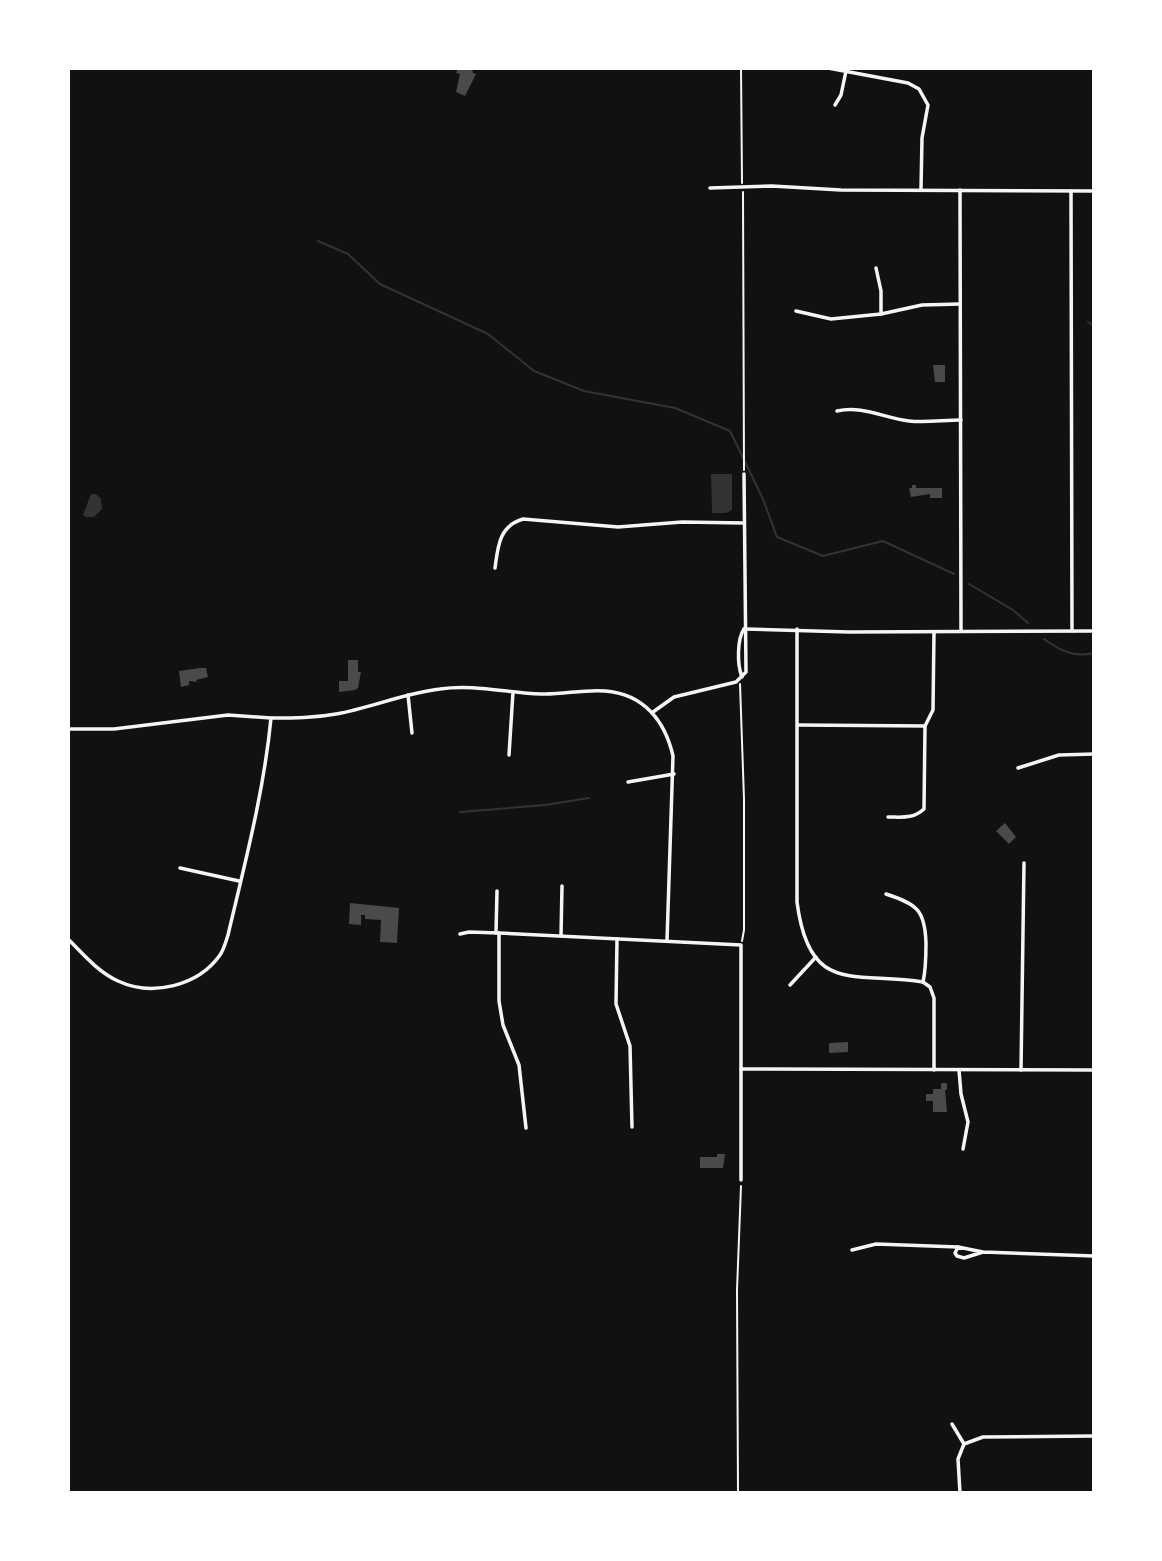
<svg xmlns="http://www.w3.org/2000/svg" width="1162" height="1561" font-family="Cabin,sans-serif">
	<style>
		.water { fill: #333 }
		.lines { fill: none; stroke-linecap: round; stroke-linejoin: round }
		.stream { stroke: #333; stroke-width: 2 }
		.building { fill: #4a4a4a }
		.path { stroke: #f5f5f5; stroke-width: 2 }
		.minor { stroke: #f5f5f5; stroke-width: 3.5 }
		.tertiary { stroke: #f5f5f5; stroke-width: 3.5 }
	</style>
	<rect width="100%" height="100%" fill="#111"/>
	<g class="water">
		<path d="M711,474H732V510L726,513H712Z"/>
		<path d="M91,494H96L101,499L102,509L94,517H86L83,515Z"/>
	</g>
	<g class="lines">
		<g class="stream">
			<path d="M318,241L348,254L380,284L488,334L534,371L584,391L675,408L730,431L763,499L777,537L823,556L883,541L954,574"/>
			<path d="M1088,322L1094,326"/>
			<path d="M969,584L1013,610L1028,623"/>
			<path d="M1044,639C1059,650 1074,658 1094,653"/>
			<path d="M460,812L545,805L589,798"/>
		</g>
	</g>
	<g class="building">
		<path d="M458,68H472L473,73L476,74L465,96L456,92L460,74L456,73Z"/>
		<path d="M933,365H945V382H935Z"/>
		<path d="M912,485H916V488H942V498H930V494L911,497L909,488H912Z"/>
		<path d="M348,660H358V672H361L358,688L355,690L339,692V681H348Z"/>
		<path d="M200,668H206L208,677L196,680L197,682L189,681V685L181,687L179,671Z"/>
		<path d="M1005,823L1016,837L1009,844L996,831Z"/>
		<path d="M350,903L399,908L397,943L380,942L381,920L365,919V915H361V925L349,924Z"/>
		<path d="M848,1042V1052L829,1053V1043Z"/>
		<path d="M941,1083H947V1090H945L947,1112H933V1101H926V1094H933V1089H941Z"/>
		<path d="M717,1154H725L723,1168H700V1157H717Z"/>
	</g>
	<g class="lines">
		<g class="path">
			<path d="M741,68L742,183"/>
			<path d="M743,192L744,470"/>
			<path d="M740,684L744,799V930L742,941"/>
			<path d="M738,1493L737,1290L741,1186"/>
		</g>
		<g class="minor">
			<path d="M828,68L908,83L919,89L928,105L922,138L921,189"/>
			<path d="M835,105L841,95L846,71"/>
			<path d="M710,188L772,186L841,190L1094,191"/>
			<path d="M960,190L961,631"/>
			<path d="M1071,191L1072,631"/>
			<path d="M876,268L881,291V314"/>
			<path d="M796,311L831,319L881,314L922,305L960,304"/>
			<path d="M837,411C862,405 884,418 909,421C926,423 944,420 961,420"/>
			<path d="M495,568C498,546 499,526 523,519L618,527L682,522L744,523"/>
			<path d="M797,629V902C809,996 854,971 923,982"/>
			<path d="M742,677C737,665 737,639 744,629"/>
			<path d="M408,695L412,733"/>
			<path d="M653,712L674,697L736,682L746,672L744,474"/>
			<path d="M272,718C294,718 314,718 336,714C371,708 404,693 440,689C474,684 507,693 541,694C562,695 584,689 605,691C644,694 665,721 673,756L667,941"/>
			<path d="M798,725L925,726"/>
			<path d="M68,729H114L228,715L271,718C264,791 245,863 228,935C226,941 224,949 220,955C198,986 152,997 118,981C98,972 83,954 68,939"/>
			<path d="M509,755L513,692"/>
			<path d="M1018,768L1059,755L1094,754"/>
			<path d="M628,782L674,774"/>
			<path d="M888,817C903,817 913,819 924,809L925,726L933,710L934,632"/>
			<path d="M180,868L239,881"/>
			<path d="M886,894C917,904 925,910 926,943C926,956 926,969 923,982"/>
			<path d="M496,933L497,891"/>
			<path d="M499,933V1001L503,1025L519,1065L526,1128"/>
			<path d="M460,934L469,932L499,933L741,945V1180"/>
			<path d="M561,936L562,886"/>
			<path d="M617,939L616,1004L630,1046L632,1127"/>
			<path d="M923,982L930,987L934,998V1070"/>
			<path d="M790,985L816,957"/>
			<path d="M959,1070L961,1094L968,1122L963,1149"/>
			<path d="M1021,1070L1024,863"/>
			<path d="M852,1250L876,1244L958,1247"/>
			<path d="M983,1252L964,1258L957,1256L955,1253L958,1247L983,1252L1094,1256"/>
			<path d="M952,1424L964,1444"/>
			<path d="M960,1493L958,1459L964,1444L983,1437L1094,1436"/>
		</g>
		<g class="tertiary">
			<path d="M744,629L849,632L1094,631"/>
			<path d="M741,1069L1094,1070"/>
		</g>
	</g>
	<rect width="1162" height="1561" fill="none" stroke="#ffffff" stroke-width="140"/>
</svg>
